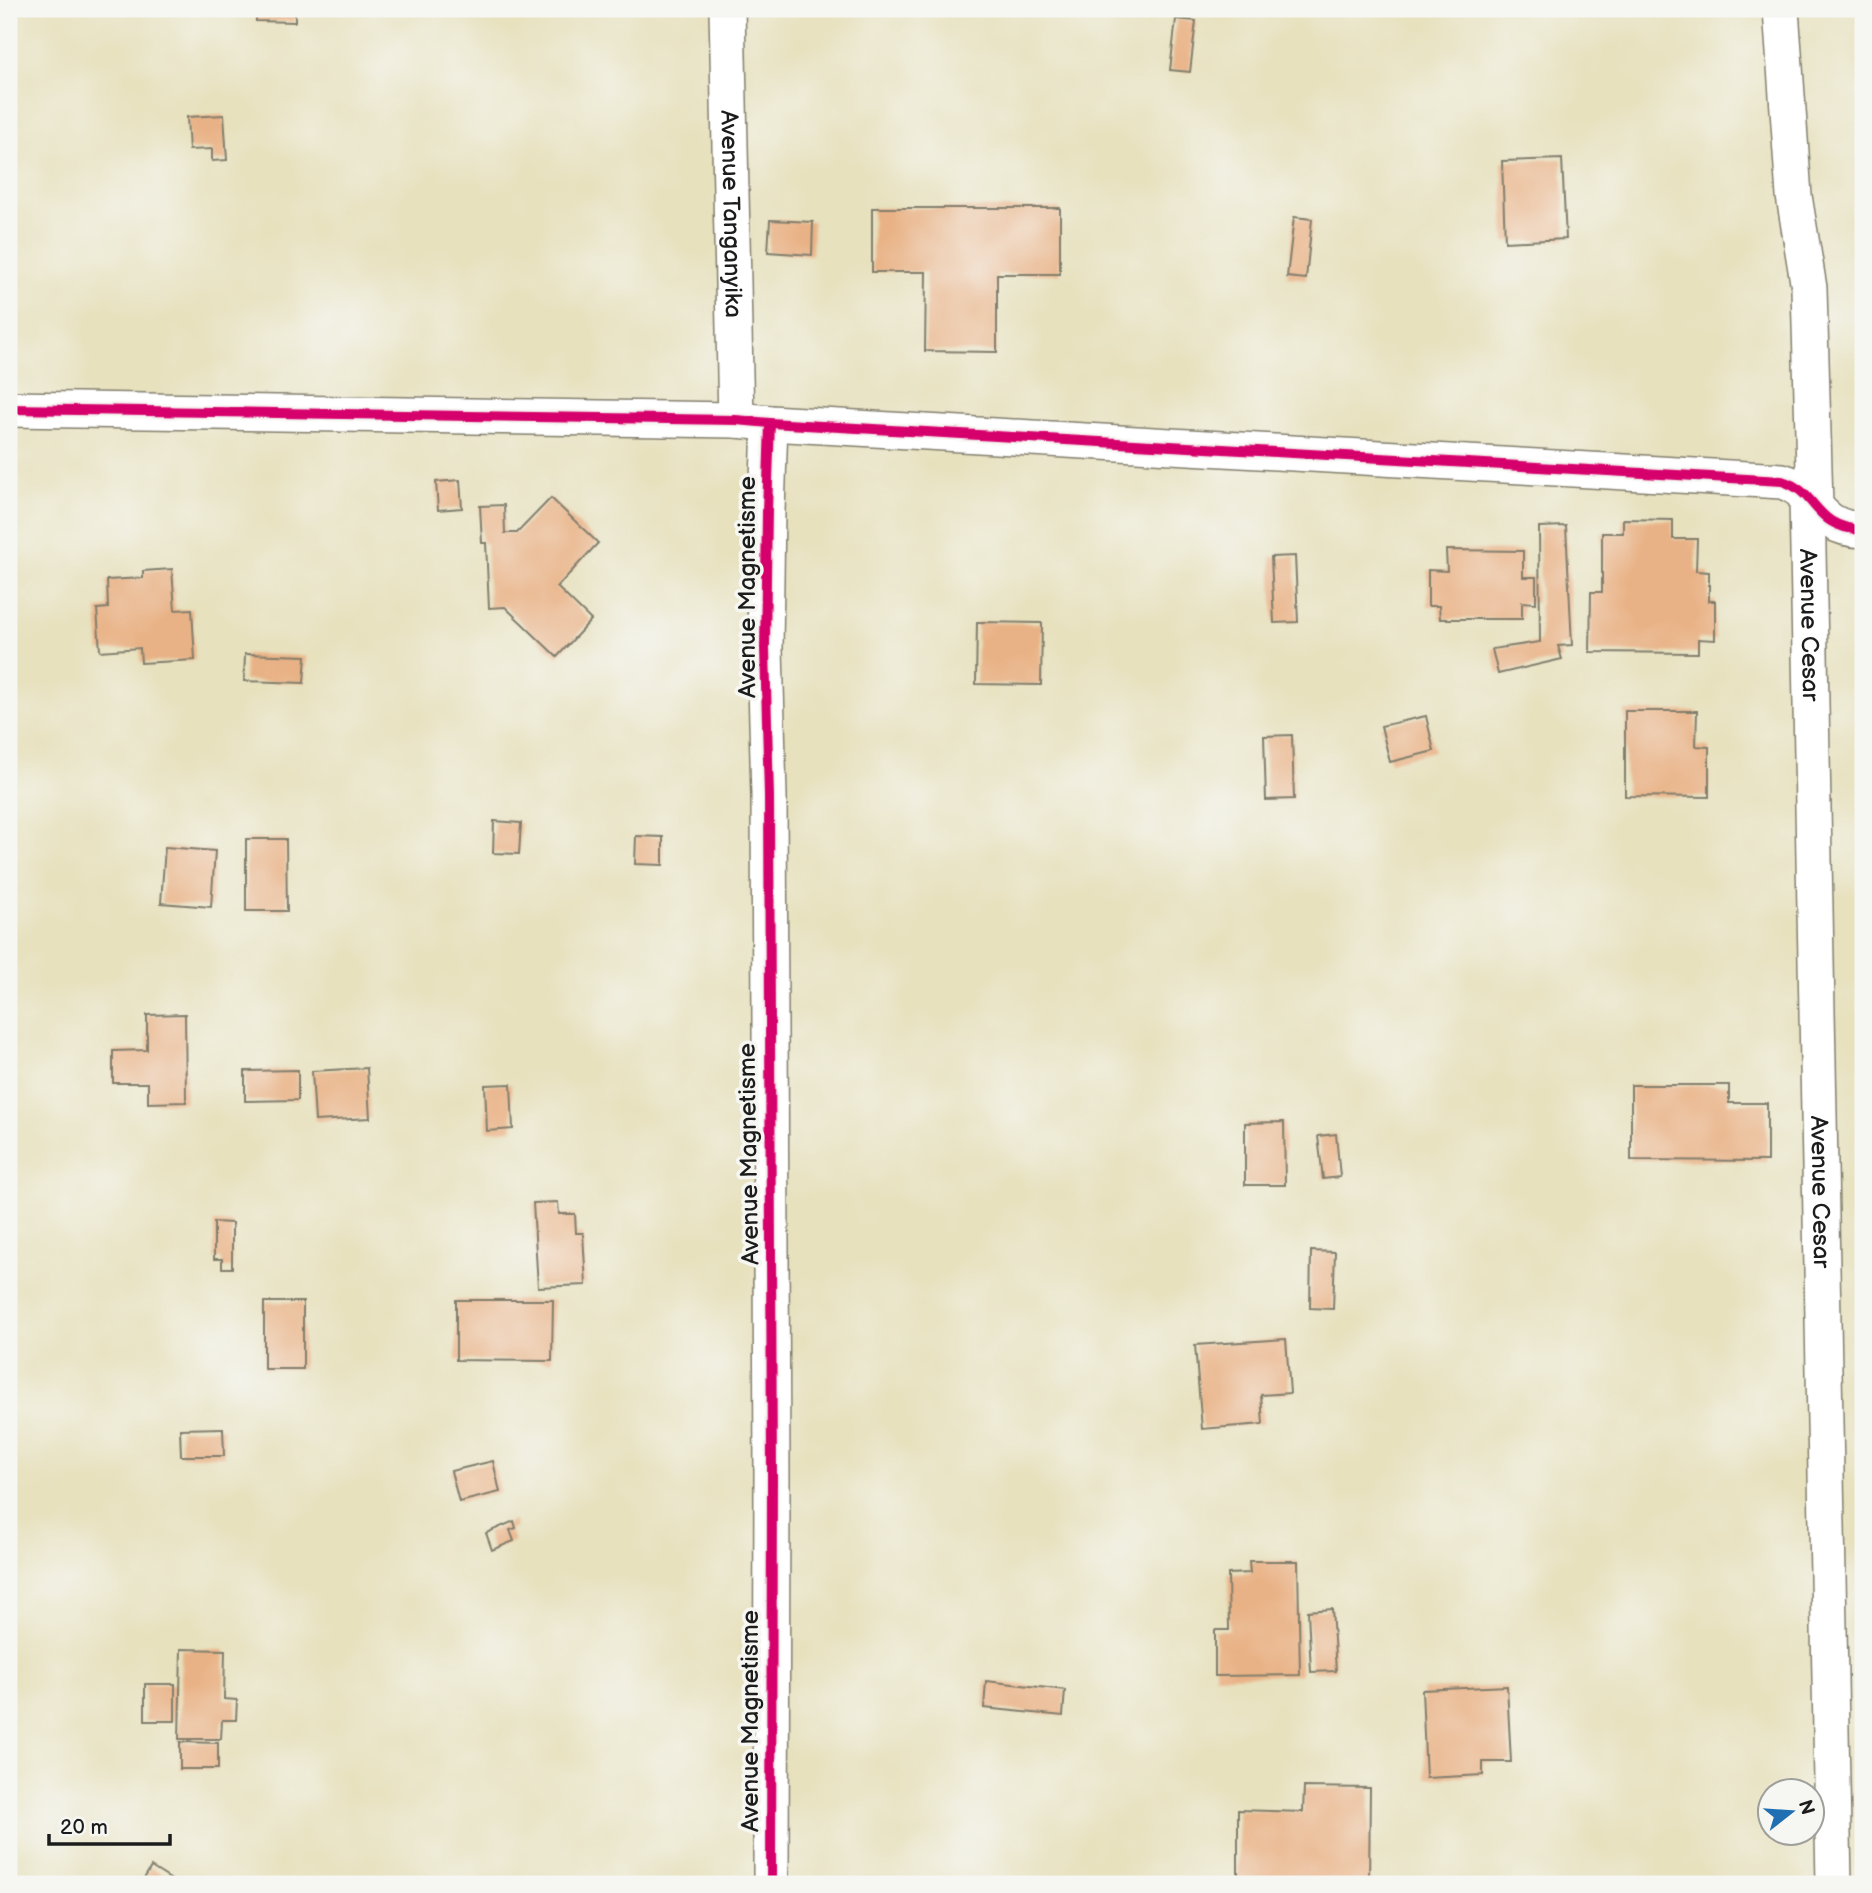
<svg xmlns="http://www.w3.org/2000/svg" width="1872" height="1893" font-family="'Balsamiq Sans',sans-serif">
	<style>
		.building { fill: #e9b286 }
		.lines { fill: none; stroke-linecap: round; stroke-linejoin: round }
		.street-casing { stroke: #827e6d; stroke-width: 38 }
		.street { stroke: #fff; stroke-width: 35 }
		.cycleway-casing { stroke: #f6f6f2; stroke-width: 15 }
		.cycleway { stroke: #d6006c; stroke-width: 10 }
		.labels { text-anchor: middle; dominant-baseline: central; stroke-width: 7; stroke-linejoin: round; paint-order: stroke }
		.street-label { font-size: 24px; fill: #1c1c1c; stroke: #f6f6f2 }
	</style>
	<rect width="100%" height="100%" fill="#f6f6f2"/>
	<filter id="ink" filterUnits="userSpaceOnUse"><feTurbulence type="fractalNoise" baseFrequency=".0143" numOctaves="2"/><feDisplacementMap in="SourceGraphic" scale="14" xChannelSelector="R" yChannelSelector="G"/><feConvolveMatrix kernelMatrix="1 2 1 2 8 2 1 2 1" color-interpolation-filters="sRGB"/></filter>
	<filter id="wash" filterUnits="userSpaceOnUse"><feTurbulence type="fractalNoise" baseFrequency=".00686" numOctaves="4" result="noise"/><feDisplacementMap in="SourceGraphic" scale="28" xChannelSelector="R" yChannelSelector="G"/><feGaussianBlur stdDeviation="1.57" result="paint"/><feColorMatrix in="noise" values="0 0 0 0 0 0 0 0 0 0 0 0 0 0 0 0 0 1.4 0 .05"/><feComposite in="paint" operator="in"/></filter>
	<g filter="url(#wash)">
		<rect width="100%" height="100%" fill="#e7e1be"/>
		<g id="blocks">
			<g class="building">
				<path d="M256,9H295V22L256,21Z"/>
				<path d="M1176,19L1196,21L1190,72L1170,70Z"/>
				<path d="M224,115L227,160L212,161V149L189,150L187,117Z"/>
				<path d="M1562,159L1566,239L1505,242L1502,161Z"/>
				<path d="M872,208H1060V274H997V352L925,351L926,272H872Z"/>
				<path d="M1294,217L1312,219L1306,279L1287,277Z"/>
				<path d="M770,220L813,222L812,255L768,252Z"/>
				<path d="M460,480L462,508L438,510L436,482Z"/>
				<path d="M551,498L598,543L557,587L591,620L557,657L505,607L489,608L486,543H482L480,506L504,505L505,533H517Z"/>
				<path d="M1623,519L1673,520V539H1697L1696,571L1709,572V601H1715V640L1698,639V653L1590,652L1591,592H1602V533H1623Z"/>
				<path d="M1566,526L1572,645L1558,646L1562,659L1498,674L1492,649L1540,642L1539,527Z"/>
				<path d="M1446,550L1523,551V577H1536V603L1522,602V619H1440L1439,606H1428V570L1447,571Z"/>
				<path d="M1295,556L1298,622L1274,623L1271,557Z"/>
				<path d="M172,569L175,610L192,609L195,660L141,663L140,648L100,651L97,609L108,608L107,580L143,578V571Z"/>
				<path d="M977,622L1042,623L1041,685L976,684Z"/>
				<path d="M245,654L306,656L304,683L244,681Z"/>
				<path d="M1625,711H1697L1696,746L1709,747V797L1625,796Z"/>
				<path d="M1426,716L1434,751L1390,762L1381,726Z"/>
				<path d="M1292,735L1294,799L1266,800L1264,736Z"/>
				<path d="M494,821L521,823L519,854L493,853Z"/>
				<path d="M636,836L663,837V865L635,864Z"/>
				<path d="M246,839H286L287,911H246Z"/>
				<path d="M165,847L215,851L211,907L161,903Z"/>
				<path d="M185,1014L186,1102L148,1103V1083H113V1051L147,1050V1015Z"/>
				<path d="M367,1068L370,1118L315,1121L312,1071Z"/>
				<path d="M298,1070V1100L245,1101V1071Z"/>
				<path d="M511,1084L513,1129L487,1131L485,1085Z"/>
				<path d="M1631,1085H1729V1103H1767V1161L1631,1160Z"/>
				<path d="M1284,1122L1285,1185H1245V1123Z"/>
				<path d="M1336,1134L1340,1177L1323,1179L1318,1136Z"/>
				<path d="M558,1202L559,1214H575L576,1233H583L586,1285L538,1287L533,1203Z"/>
				<path d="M214,1222L232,1223V1268H222V1259H214Z"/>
				<path d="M1311,1251L1335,1252L1333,1309L1310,1308Z"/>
				<path d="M456,1300H553L552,1361L456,1360Z"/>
				<rect x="264" y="1302" width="39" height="67"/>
				<path d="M1286,1339L1290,1393L1261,1395L1263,1424L1202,1429L1195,1345Z"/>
				<path d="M223,1428L224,1456H181L180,1429Z"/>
				<path d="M493,1461L500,1492L459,1502L451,1471Z"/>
				<path d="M514,1521L516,1528L510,1530L514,1541L492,1550L486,1533Z"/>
				<path d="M1249,1561H1298L1300,1675L1215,1676V1630H1229L1228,1574L1250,1573Z"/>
				<path d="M1332,1609L1336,1671L1311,1672L1308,1611Z"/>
				<path d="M181,1649L225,1650L224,1699L237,1700L236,1720H222L221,1739H179Z"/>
				<path d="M986,1681L1065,1690L1063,1716L984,1708Z"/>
				<rect x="145" y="1684" width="30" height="37"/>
				<path d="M1507,1686L1511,1762H1483V1775L1426,1778L1422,1690Z"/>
				<path d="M180,1742L218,1743V1769H180Z"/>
				<path d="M1304,1787L1370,1788L1369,1884H1238V1810L1303,1812Z"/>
				<path d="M151,1867L178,1884H141Z"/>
			</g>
		</g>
	</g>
	<g filter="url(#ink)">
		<use href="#blocks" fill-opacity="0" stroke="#827e6d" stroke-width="2"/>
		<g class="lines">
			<g class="street-casing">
				<g id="street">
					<path id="s1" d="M727,9L736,420"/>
					<path d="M1781,9L1794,196L1809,288L1815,506"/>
					<path d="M9,409L736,420L770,423L1782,481C1819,492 1812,528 1863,530"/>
					<path d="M770,423L767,511L765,648L769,796L772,1476L771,1884"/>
					<path id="s2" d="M1807,499L1834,1884"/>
				</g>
			</g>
			<use href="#street" class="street"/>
			<g class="cycleway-casing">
				<g id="cycleway">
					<path d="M9,409L736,420L770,423L1782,481C1819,492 1812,528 1863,530"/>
					<path d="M770,423L767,511L765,648L769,796L772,1476L771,1884"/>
				</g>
			</g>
			<use href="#cycleway" class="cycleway"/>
		</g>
	</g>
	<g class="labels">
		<g class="street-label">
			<text stroke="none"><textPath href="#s1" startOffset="205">Avenue Tanganyika</textPath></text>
			<text transform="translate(747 587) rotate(-90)">Avenue Magnetisme</text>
			<text stroke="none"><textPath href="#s2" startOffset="126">Avenue Cesar</textPath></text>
			<text transform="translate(749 1154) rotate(-91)">Avenue Magnetisme</text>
			<text stroke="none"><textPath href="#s2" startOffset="693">Avenue Cesar</textPath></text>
			<text transform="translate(750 1721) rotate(-90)">Avenue Magnetisme</text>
		</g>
	</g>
	<rect width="1872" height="1893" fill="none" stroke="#f6f6f2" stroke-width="35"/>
	<g transform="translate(1791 1812) rotate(73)"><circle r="33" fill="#f6f6f2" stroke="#9f9f9c" stroke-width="2"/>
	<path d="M0-5L12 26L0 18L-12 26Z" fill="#1f6fb2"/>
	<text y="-10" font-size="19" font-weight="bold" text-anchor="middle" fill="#1c1c1c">N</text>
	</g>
	<path d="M49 1834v10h121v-10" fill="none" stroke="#1c1c1c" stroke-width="3.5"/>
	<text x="60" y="1834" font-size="21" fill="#1c1c1c" stroke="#f6f6f2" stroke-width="5" paint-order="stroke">20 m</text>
</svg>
